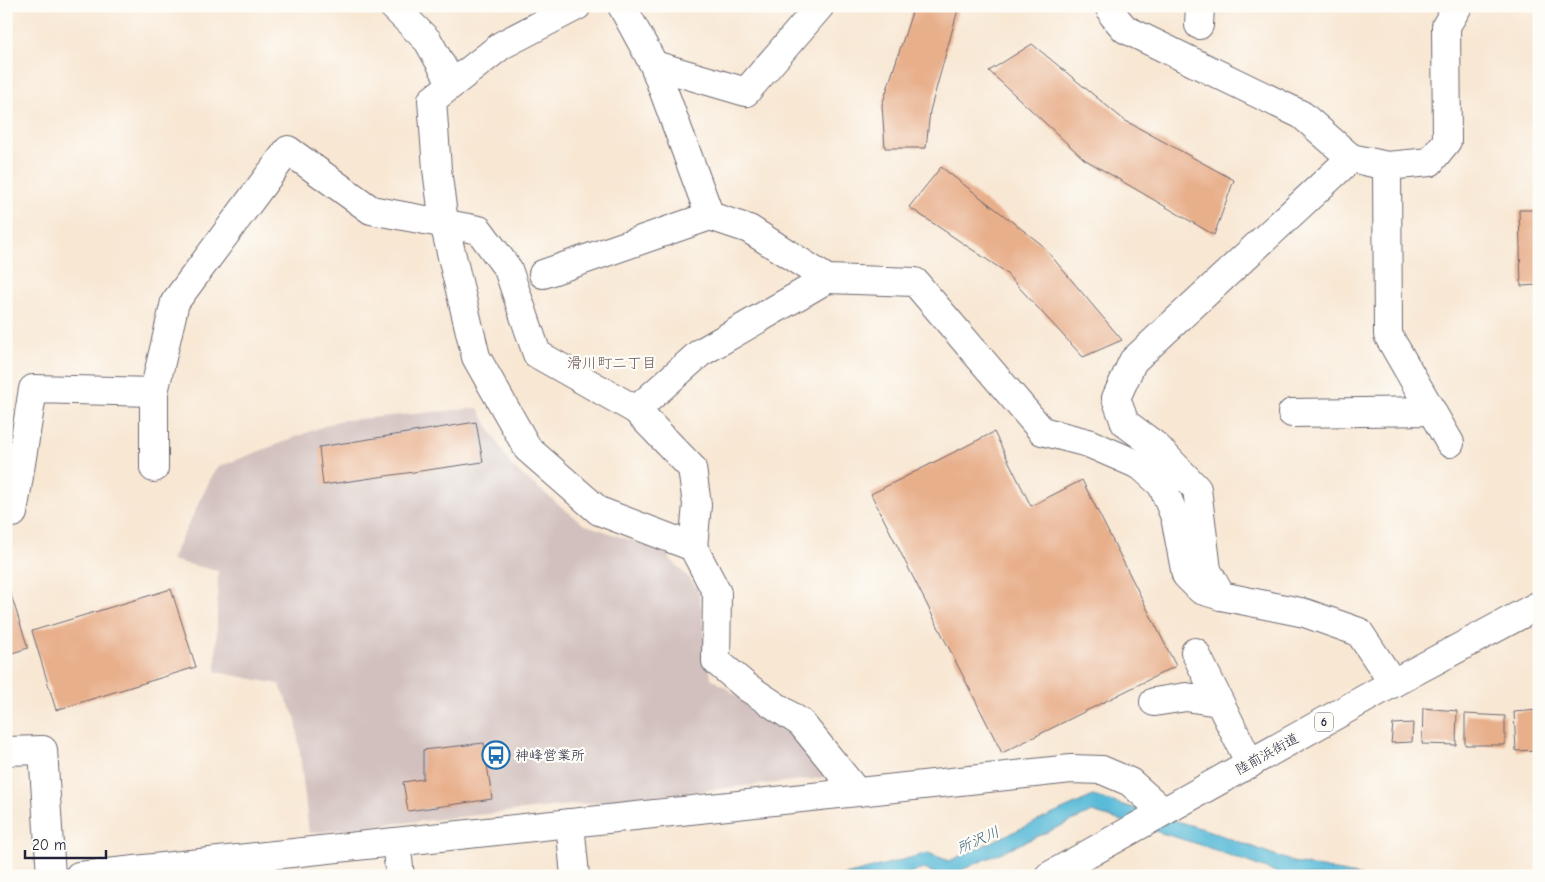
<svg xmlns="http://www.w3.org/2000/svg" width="1545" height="882" font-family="'Comic Neue','Klee One',sans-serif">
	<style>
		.industrial { fill: #d1c0bd }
		.water { fill: #5abbd8; stroke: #3e6e8a }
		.building { fill: #e8af8b }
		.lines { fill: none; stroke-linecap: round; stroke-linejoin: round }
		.minor-casing { stroke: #6d6770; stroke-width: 30 }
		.highway-casing { stroke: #6d6770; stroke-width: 30 }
		.minor { stroke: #fff; stroke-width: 28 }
		.highway { stroke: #fff; stroke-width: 28 }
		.labels { text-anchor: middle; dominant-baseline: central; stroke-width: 4.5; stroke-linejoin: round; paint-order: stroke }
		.shield { fill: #fdfcf7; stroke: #646373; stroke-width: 1 }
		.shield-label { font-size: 12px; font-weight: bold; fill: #22223b }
		.street-label { font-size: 14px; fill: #22223b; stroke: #fdfcf7 }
		.poi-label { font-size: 14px; fill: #22223b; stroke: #fdfcf7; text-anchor: start }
		.neighbourhood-label { font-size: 15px; fill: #675357; stroke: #fdfcf7 }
		.water-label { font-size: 15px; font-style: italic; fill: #385f7a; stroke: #fdfcf7 }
	</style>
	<rect width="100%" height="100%" fill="#fdfcf7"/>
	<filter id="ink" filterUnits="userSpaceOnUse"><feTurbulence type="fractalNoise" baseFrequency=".02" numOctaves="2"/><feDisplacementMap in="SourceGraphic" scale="10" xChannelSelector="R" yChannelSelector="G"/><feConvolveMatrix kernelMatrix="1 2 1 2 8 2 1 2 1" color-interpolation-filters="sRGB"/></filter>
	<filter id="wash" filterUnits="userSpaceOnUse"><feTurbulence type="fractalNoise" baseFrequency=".0096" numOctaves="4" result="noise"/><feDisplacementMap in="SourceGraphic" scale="20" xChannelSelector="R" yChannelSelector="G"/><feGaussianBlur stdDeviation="1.12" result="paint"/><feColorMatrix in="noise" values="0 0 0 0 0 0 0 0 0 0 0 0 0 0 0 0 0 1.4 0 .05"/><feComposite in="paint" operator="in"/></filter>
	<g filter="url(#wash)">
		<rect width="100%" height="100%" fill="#f8e7d3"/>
		<path class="industrial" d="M478,408L511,466L583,524L663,551L698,588L711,678L794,735L829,769L821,778L309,833L296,719L279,684L216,672L218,571L171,560L216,468L337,421Z"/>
		<path class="water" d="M1093,796L1207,830L1296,863L1362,876H1286L1201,845L1092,812L948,876H942L924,869L898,876H842L928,853L949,861Z"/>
		<g id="blocks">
			<g class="building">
				<path d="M914,6H959L930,111L926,148H885L882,105Z"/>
				<path d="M1032,44L1124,120L1234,180L1214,235L1084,159L989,71Z"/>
				<path d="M941,167L1041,244L1122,340L1083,357L1004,271L909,207Z"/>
				<path d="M1519,210H1539V285L1521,286Z"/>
				<path d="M476,422L483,462L323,485L319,447Z"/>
				<path d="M994,432L1031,506L1082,480L1176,666L1002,753L871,494Z"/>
				<path d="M6,579L28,648L6,655Z"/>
				<path d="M171,589L196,667L56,710L32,631Z"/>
				<path d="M1423,708L1457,711L1456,745L1422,744Z"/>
				<path d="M1539,710V750L1516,751L1514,712Z"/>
				<path d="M1465,714L1505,716V745H1465Z"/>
				<path d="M1413,723L1412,742L1391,743L1393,724Z"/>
				<path d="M484,743L492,799L408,811L403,782L423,779V750Z"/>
			</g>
		</g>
	</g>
	<g filter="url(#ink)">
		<use href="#blocks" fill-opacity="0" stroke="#6d6770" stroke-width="1"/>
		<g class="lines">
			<g class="minor-casing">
				<g id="minor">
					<path d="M393,6L428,41L452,84"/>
					<path d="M577,6L502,45L432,100L437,169L444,223L476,357L528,449L599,511L693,547L717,593L716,661L747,687L801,723L856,791"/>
					<path d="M622,6L654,65L710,216"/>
					<path d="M1109,6L1113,15L1125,29L1302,115L1351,158"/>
					<path d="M1199,25L1200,6"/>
					<path d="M654,65L746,92L820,6"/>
					<path d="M1387,166L1351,158L1133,361L1116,398L1125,423L1156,446L1197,489L1207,570L1221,596L1305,613L1359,632L1393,683"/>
					<path d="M543,274L710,216L749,229L827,279L915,282L1042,431L1088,443L1141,466L1162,485L1175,517L1186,575L1201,590L1221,596"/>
					<path d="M636,410L700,353L827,279"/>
					<path d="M1292,413L1432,411"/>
					<path d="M1450,443L1388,335L1387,166L1430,162L1447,141L1446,26L1458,6"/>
					<path d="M154,468V392"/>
					<path d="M6,514L13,513L33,389L154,392L175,302L288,150L371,210L479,230L508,269L537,354L636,410L692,468L697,505L693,547"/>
					<path d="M1195,652L1250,764"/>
					<path d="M1154,702L1186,697L1218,702"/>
					<path d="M6,751L43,750L51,876"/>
					<path d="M570,823L575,876"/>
					<path d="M396,842L400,876"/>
					<path d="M79,876L1071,769L1102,770L1130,782L1163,811"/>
				</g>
			</g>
			<g class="highway-casing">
				<path id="highway" d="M1049,876L1393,683L1539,605"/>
			</g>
			<use href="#minor" class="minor"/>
			<use href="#highway" class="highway"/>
		</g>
	</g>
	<defs>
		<g id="bus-ring" transform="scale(1.4375)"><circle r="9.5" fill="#fdfcf7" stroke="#1f6fb2" stroke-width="1.5"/><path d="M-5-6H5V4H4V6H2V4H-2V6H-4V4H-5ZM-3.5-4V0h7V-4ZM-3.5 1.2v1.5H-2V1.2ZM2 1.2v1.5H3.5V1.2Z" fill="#1f6fb2"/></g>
	</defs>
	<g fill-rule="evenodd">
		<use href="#bus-ring" x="496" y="755"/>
	</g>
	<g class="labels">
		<rect class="shield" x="1315" y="712.5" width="18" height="19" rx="4"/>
		<g class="shield-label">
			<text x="1324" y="722">6</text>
		</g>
		<g class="street-label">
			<text transform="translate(1267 754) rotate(-29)">陸前浜街道</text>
		</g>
		<g class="poi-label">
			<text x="515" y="755">神峰営業所</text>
		</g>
		<g class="neighbourhood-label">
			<text x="612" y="363">滑川町二丁目</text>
		</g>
		<g class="water-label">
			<text transform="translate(978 840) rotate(-24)">所沢川</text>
		</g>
	</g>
	<rect width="1545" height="882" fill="none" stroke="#fdfcf7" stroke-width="25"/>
	<path d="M25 850v8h81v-8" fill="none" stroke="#22223b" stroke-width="2.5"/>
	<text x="32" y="850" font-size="15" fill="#22223b" stroke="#fdfcf7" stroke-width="4" paint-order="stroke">20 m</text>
</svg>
